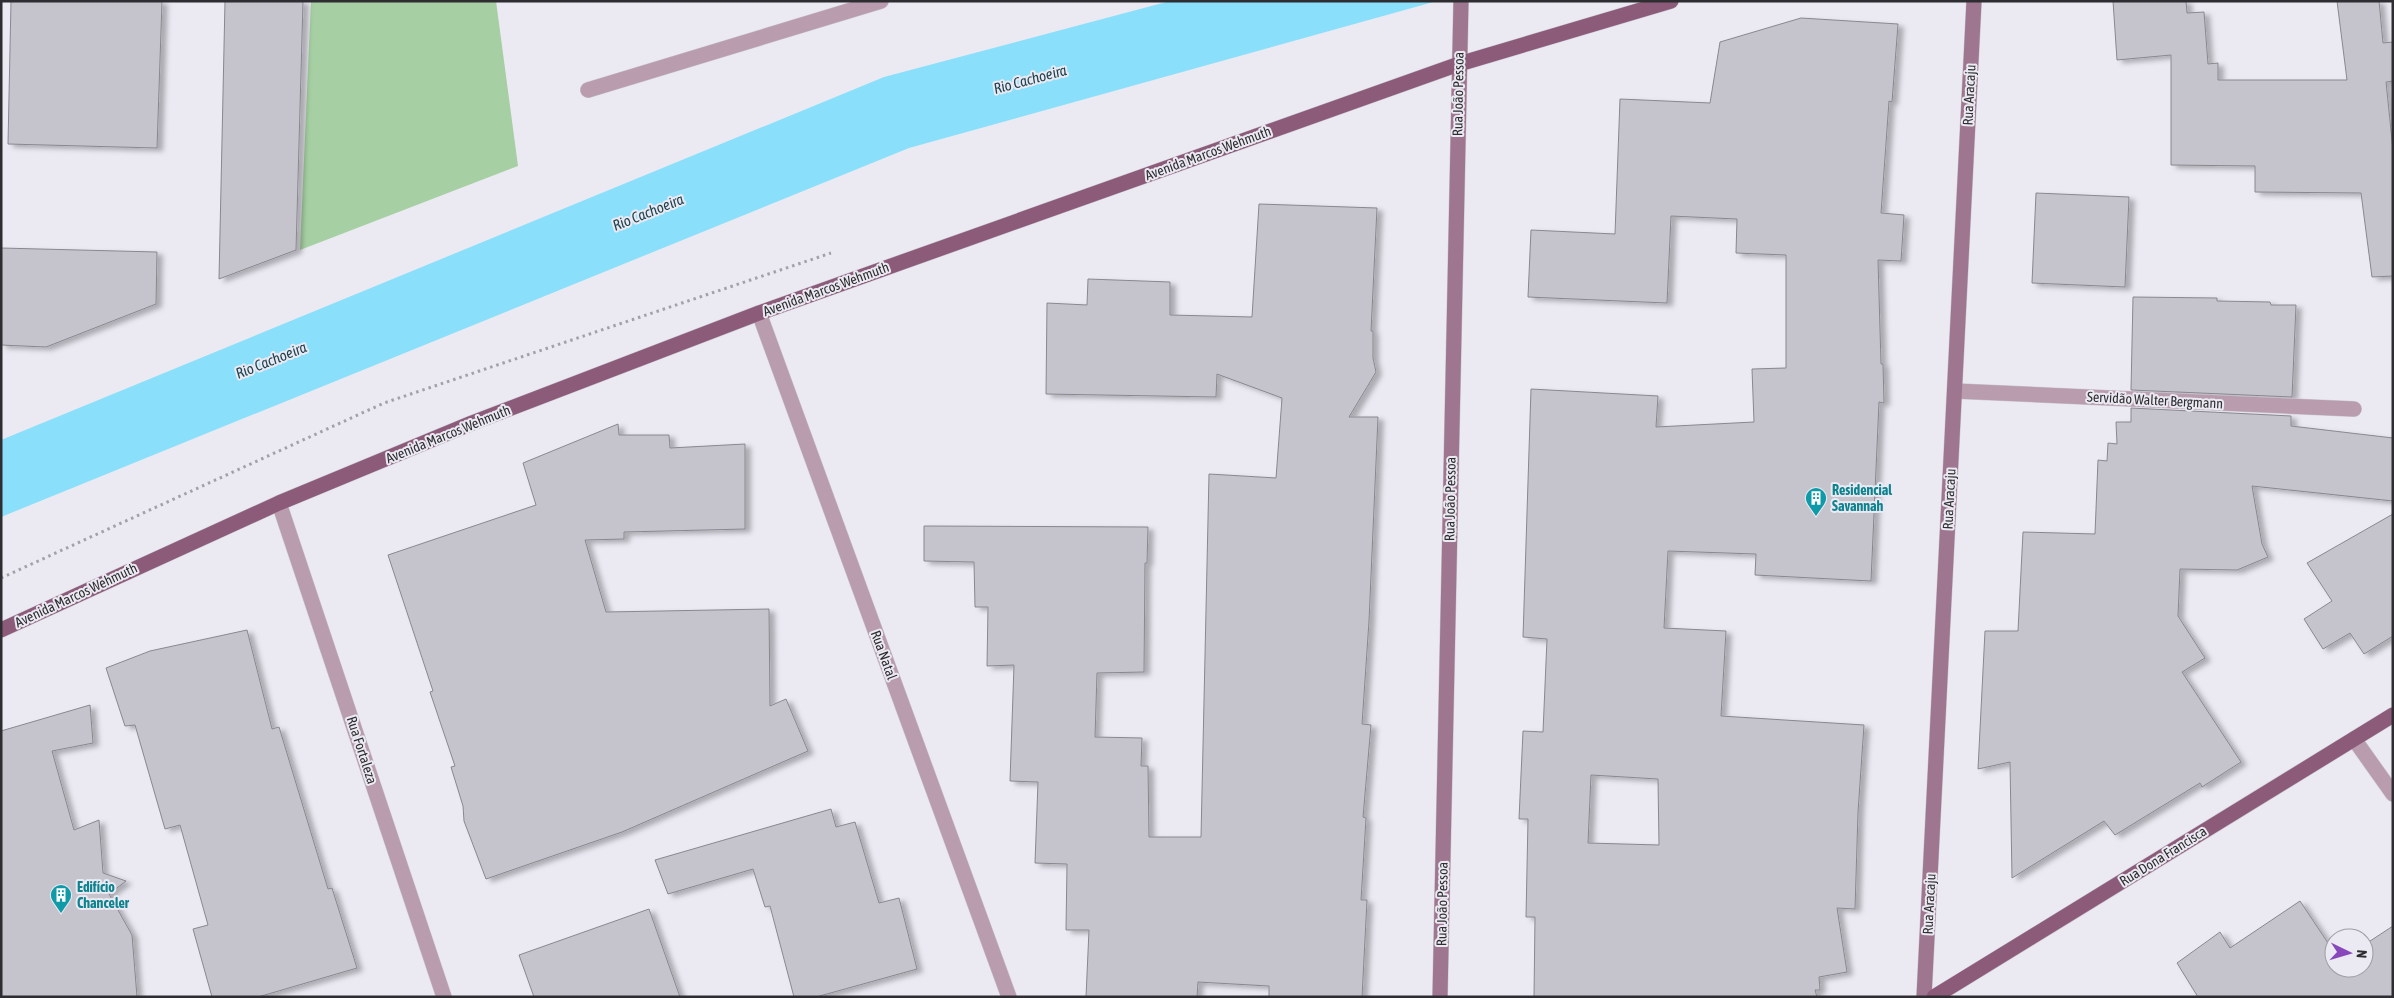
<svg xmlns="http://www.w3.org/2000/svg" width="2394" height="998" font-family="'Asap Condensed',sans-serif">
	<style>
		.green { fill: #a6d0a3 }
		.water { fill: #8ae0fa }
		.building { fill: #c5c3cc; stroke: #898790; fill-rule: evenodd; filter: url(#shadow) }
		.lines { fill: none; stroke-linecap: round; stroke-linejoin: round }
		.street-casing { stroke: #c9c7cf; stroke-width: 16 }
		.secondary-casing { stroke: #c9c7cf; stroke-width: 16 }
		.primary-casing { stroke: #c9c7cf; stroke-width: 16 }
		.path { stroke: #a2a1a8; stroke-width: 3; stroke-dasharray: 2.5 4; stroke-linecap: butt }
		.street { stroke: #b99cad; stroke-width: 15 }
		.secondary { stroke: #9f768f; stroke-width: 15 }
		.primary { stroke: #8c5b79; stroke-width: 15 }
		.labels { text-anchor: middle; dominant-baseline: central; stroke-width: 4; stroke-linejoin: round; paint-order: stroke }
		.street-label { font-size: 14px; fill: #2e2d31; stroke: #ebe9f2 }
		.culture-label { font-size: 14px; font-weight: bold; fill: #0d838f; stroke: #ebe9f2; text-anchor: start }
		.water-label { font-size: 15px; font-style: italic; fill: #1b424e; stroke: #ebe9f2 }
	</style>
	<defs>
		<filter id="shadow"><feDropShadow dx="5.5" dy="3" stdDeviation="2.5" flood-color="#0004"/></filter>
	</defs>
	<rect width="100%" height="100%" fill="#ebe9f2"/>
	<path class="green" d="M311,1H496L518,166L300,250Z"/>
	<path class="water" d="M1170,1H1437L909,148L1,517V440L884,77Z"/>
	<g class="building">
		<path d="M11,1H162L157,148L8,144Z"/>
		<path d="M225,1H303L296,250L219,279Z"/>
		<path d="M2113,1H2186L2187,13L2204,12L2208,64L2218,63V80H2347L2337,1H2379L2383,43L2393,42V81L2386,82L2393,150V276L2372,277L2361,193L2255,192V166L2171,165V55L2117,60Z"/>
		<path d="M1801,18L1898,24L1892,102L1889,101L1881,213L1904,215L1901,261L1878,260L1881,364H1883L1884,403L1879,402L1871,581L1755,575L1756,554L1668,551L1664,628L1726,631L1721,716L1864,725L1858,812L1855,909L1837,908L1847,972L1819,977L1820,990H1815L1817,997H1534L1535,917H1526L1528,819H1519L1523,731L1543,732L1547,639L1523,637L1531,389L1658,396L1656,427L1754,422L1752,369L1786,368V255L1736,253L1737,219L1671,216L1667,303L1528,297L1531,230L1615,234L1620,99L1710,103L1720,42ZM1591,775L1658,779L1659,845L1588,843Z"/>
		<path d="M2036,193L2129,197L2125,287L2032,283Z"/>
		<path d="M1259,204L1377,208L1371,331H1373V358L1376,372L1349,417H1378L1369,621L1362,724L1371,725L1363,817L1366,818L1361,900H1367L1362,997H1269V986L1198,982L1197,997H1086L1089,930H1066L1067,864L1035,863L1038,782L1010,781L1014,665L987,666L988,607H975L974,562L924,561V526L1148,527L1147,563H1145L1144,672L1097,673L1095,737L1142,738L1141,766H1148L1149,837H1201L1209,474L1276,478L1282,398L1217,374L1216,397L1046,394L1047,303L1087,305L1088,279L1170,282V315L1252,317Z"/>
		<path d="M1,248L157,252L156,304L46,347L1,345Z"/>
		<path d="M2133,297L2217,298V301L2270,302L2271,305H2296L2292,397L2131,390Z"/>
		<path d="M2131,408L2291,416V426L2393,438V501L2252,486L2262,544L2268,557L2237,570L2180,569L2178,616L2205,658L2182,672L2241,762L2202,787L2200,783L2115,835L2104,821L2012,878L2010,762L1978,769L1985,631H2018L2023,532L2095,534L2098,460L2107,461L2108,443L2117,444L2116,422H2131Z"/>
		<path d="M618,424L619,435H669L670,448L745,444V529L624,532V539L585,540L606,612L769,609L770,706L786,699L808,751L622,832L486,879L464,821L463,806L451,767L455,766L430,692L433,691L388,555L536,505L523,463Z"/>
		<path d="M2393,514V636L2364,654L2350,633L2323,649L2304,619L2332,601L2307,563Z"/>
		<path d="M247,630L272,729L279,727L328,889L332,888L357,968L258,997H212L193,929L208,925L180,825L165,829L135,725L125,726L106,668L150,651Z"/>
		<path d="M90,705L93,743L52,751L74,830L99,820L103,873L126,881L109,894L132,935L137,997H1V731Z"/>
		<path d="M831,809L836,827L855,822L879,903L899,898L917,969L816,997H794L770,906L765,907L753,869L668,894L655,860Z"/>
		<path d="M2300,901L2334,952V968H2364V945L2393,926V997H2198L2177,963L2220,932L2230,948Z"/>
		<path d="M649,909L680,997H534L519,955Z"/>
	</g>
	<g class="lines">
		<g class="street-casing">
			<g id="street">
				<path d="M588,90L881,1"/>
				<path d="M759,313L1009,997"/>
				<path d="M1955,391L2354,409"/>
				<path d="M279,503L444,997"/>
				<path d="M2354,739L2393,794"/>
			</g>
		</g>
		<g class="secondary-casing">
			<g id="secondary">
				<path d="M1440,997L1461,1"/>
				<path d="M1924,997L1974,1"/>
			</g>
		</g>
		<g class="primary-casing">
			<g id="primary">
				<path d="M1,630L279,503L472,423L759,313L1459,64L1671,1"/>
				<path d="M1934,997L2393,715"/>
			</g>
		</g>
		<path class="path" d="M1,578L384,403L831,253"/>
		<use href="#street" class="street"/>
		<use href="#secondary" class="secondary"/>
		<use href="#primary" class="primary"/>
	</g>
	<defs>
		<g id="building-pin" transform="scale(1.125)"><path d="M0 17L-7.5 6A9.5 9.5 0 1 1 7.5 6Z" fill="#0f9aa8" stroke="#ebe9f2"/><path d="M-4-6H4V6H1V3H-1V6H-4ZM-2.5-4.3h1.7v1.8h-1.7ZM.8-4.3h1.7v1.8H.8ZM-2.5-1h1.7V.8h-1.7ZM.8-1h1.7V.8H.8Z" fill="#fff"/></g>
	</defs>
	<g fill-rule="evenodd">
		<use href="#building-pin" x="1816" y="498"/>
		<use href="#building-pin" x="61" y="895"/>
	</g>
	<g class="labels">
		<g class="street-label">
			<text transform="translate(1458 94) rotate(-89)">Rua João Pessoa</text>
			<text transform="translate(1969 95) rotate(-87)">Rua Aracaju</text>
			<text transform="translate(1208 153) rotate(-20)">Avenida Marcos Wehmuth</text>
			<text transform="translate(826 289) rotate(-20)">Avenida Marcos Wehmuth</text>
			<text transform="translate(2155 400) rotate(3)">Servidão Walter Bergmann</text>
			<text transform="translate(448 434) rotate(-22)">Avenida Marcos Wehmuth</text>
			<text transform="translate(1450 499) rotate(-89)">Rua João Pessoa</text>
			<text transform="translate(1949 499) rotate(-87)">Rua Aracaju</text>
			<text transform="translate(76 595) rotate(-25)">Avenida Marcos Wehmuth</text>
			<text transform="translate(884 655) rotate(70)">Rua Natal</text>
			<text transform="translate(362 750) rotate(72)">Rua Fortaleza</text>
			<text transform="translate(2163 856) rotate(-32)">Rua Dona Francisca</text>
			<text transform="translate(1442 904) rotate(-89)">Rua João Pessoa</text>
			<text transform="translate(1929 904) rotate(-87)">Rua Aracaju</text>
		</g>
		<g class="culture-label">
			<text x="1832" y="490">Residencial<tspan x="1832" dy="16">Savannah</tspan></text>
			<text x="77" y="887">Edifício<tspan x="77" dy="16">Chanceler</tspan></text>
		</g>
		<g class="water-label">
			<text transform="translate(1030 79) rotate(-15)">Rio Cachoeira</text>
			<text transform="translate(648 212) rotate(-22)">Rio Cachoeira</text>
			<text transform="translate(271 360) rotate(-22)">Rio Cachoeira</text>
		</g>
	</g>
	<rect width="2394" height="998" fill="none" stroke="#2e2d31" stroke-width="5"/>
	<g transform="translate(2349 953) rotate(95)"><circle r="24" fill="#ebe9f2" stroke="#9f9ea5"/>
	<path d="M0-4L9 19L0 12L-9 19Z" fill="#8848bc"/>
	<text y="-8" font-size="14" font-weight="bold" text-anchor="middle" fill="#2e2d31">N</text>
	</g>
</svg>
